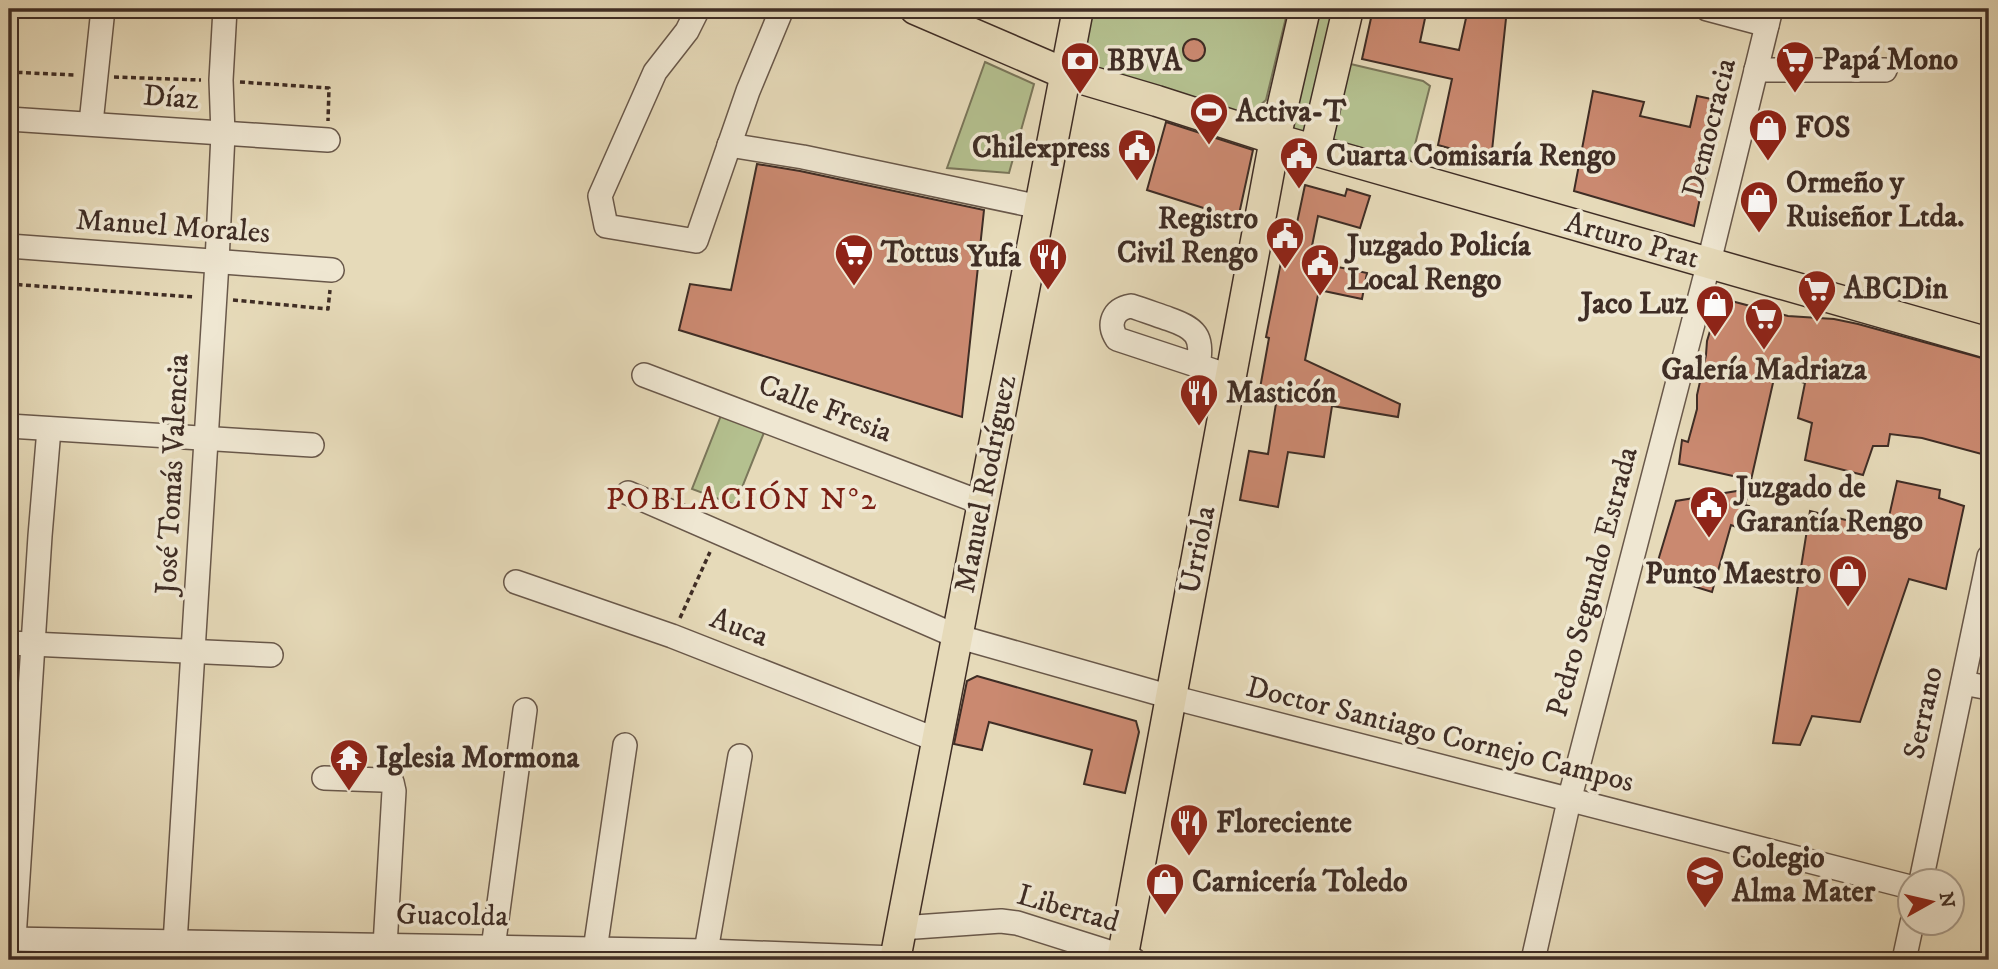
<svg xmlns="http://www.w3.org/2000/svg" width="1998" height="969" font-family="'IM FELL DW Pica',serif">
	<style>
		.green { fill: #b4c08f; stroke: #7a765a; stroke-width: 2 }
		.building { fill: #ca8970; stroke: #3f2d25; stroke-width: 2 }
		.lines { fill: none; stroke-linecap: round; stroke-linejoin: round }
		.minor-casing { stroke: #69584a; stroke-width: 26 }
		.major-casing { stroke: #3f2d25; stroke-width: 33 }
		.path { stroke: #3f2d25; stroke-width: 3.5; stroke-dasharray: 5 3.5; stroke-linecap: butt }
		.minor { stroke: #efe7d2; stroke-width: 23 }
		.major { stroke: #e6dab9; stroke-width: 30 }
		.labels { text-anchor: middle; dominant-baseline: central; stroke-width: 7; stroke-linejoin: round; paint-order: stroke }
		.poi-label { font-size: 30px; font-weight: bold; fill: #3f2d25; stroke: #efe7d2; text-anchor: start }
		.street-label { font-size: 30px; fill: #3f2d25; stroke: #efe7d2 }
		.neighbourhood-label { font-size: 32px; letter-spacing: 2px; fill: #7a1f14; stroke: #efe7d2 }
	</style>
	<rect width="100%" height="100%" fill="#e6dab9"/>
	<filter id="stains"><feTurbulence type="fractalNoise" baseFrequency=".00286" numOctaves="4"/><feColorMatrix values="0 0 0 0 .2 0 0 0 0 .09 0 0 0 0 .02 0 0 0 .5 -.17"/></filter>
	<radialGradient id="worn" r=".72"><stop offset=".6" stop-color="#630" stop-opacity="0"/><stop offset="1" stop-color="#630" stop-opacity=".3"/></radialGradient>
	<g class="green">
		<path d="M1085,9H1288L1266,100C1258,108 1251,112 1240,115L1091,71L1081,51Z"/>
		<path d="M1310,9H1341L1311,134L1282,127Z"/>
		<path d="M985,62L1034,84L1009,173L947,168Z"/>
		<path d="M1342,62L1423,81L1430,86L1409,168L1341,150L1327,129Z"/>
		<path d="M722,413L765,430L735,505L692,489Z"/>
	</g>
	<g class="building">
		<path d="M1373,9H1427L1420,42L1459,50L1468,9H1507L1491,160L1438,145L1452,79L1362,59Z"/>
		<circle cx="1194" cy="50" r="11"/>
		<path d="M1593,91L1644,102L1640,116L1690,127L1697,96L1721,101L1694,226L1574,191Z"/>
		<path d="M1166,122L1253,150L1238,219L1147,190Z"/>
		<path d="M757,164L800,171L984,210L962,417L679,330L690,284L731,290Z"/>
		<path d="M1305,185L1345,196L1347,189L1370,196L1360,228L1318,216L1309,261L1367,273L1362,299L1319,290L1305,360L1400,404L1398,417L1332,406L1324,457L1288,452L1278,507L1240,500L1249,451L1268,454L1277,397L1259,394L1269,338L1266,337L1289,222L1297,223Z"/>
		<path d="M1720,298L1788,316L1834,319L1858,324L1989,360V456L1922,438L1890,434L1888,446H1873L1863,475L1805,460L1812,423L1798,418L1805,383L1775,374L1751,480L1679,464L1682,440L1688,442L1697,409V395L1706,355L1707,341Z"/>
		<path d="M1897,481L1940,490L1939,498L1964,506L1946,589L1909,579L1860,722L1812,716L1800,745L1773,743L1810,511L1886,530Z"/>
		<path d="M1749,489L1745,505L1749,506L1745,530L1731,525L1712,592L1654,574L1676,501Z"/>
		<path d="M977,676L1136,721L1139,732L1125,793L1084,784L1092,750L989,722L982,750L954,744L967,681Z"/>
	</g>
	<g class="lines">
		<g class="minor-casing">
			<g id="minor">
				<path d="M698,9L687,31L655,72L600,196L606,226L696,241L748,91L782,9"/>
				<path d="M1707,9L1767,25"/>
				<path d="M1756,70H1885"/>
				<path d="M9,119L328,140"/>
				<path d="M91,123L103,9"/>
				<path d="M729,145L803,157L1040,207"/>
				<path d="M9,246L332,270"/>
				<path d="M1198,365C1204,336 1195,328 1169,319C1157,315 1144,310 1131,306C1113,309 1107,324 1117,339L1217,372L1231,376"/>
				<path d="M644,375L982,503"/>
				<path d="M9,426L312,445"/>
				<path d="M628,493L956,636L1171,697L1910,887"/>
				<path d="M516,582L672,636L937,740"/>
				<path d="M9,643L271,655"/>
				<path d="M1963,683L1989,688"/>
				<path d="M324,778L382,780L392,782L394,791L385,946"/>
				<path d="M1921,881L1989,557"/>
				<path d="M901,928L1001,921L1017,923L1134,960"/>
				<path d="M9,939L706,951L895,958"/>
				<path d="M14,939L40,536L49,429"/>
				<path d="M175,943L217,262L223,134L221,80L225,9"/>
				<path d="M493,948L525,710"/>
				<path d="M595,950L625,745"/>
				<path d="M706,951L740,756"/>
				<path d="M1533,960L1569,801L1709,262L1771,9"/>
				<path d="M1904,960L1912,923"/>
			</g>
		</g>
		<g class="major-casing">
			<g id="major">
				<path d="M915,9L1066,74L1157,101L1275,139L1989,343"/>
				<path d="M1315,150L1348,9"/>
				<path d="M895,960L1078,9"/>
				<path d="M1122,960L1275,139L1305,9"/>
			</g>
		</g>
		<g class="path">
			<path d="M9,72L75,75"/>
			<path d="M114,77L201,80"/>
			<path d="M240,82L329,88L328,121"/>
			<path d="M9,284L194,297"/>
			<path d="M233,300L328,309L330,290"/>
			<path d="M680,618L710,552"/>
		</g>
		<use href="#minor" class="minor"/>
		<use href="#major" class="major"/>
	</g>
	<defs>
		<g id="supermarket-pin" transform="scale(2.0125)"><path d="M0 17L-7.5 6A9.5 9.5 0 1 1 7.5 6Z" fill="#8f2418" stroke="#efe7d2"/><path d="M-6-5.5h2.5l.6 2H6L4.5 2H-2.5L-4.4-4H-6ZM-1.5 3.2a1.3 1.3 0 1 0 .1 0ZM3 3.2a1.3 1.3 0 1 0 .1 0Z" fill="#fff"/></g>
		<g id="bank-pin" transform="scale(2.0125)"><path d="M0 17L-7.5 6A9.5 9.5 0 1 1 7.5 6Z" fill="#8f2418" stroke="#efe7d2"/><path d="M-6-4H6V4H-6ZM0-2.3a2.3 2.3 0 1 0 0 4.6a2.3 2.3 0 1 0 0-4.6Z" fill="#fff"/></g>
		<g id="stadium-pin" transform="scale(2.0125)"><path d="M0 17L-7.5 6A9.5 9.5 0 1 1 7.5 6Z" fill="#8f2418" stroke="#efe7d2"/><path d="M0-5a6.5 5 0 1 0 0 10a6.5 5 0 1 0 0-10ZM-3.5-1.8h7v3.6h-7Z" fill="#fff"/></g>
		<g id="shop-pin" transform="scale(2.0125)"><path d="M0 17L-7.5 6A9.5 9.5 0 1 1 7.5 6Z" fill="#8f2418" stroke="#efe7d2"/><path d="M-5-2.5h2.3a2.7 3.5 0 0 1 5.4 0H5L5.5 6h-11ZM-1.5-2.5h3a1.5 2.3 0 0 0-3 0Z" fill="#fff"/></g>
		<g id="civic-pin" transform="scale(2.0125)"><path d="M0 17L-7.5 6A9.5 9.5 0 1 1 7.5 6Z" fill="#8f2418" stroke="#efe7d2"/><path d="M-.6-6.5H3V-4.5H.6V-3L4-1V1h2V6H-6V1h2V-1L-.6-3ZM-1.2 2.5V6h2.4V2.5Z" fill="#fff"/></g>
		<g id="restaurant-pin" transform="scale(2.0125)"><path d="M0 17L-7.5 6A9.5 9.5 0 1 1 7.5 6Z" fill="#8f2418" stroke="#efe7d2"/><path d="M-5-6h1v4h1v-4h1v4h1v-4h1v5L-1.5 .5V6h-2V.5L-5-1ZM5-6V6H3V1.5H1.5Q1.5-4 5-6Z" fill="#fff"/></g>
		<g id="temple-pin" transform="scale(2.0125)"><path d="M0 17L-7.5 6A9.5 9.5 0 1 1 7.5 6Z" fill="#8f2418" stroke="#efe7d2"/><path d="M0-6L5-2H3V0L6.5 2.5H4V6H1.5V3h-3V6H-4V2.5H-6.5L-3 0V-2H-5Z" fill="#fff"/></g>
		<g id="school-pin" transform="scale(2.0125)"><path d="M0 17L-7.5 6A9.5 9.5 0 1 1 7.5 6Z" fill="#8f2418" stroke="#efe7d2"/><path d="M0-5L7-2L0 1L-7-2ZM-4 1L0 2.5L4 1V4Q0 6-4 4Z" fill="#fff"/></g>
	</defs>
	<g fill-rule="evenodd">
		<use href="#supermarket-pin" x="1795" y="60"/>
		<use href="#bank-pin" x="1080" y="61"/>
		<use href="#stadium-pin" x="1209" y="112"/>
		<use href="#shop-pin" x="1768" y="128"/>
		<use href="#civic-pin" x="1137" y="148"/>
		<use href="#civic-pin" x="1299" y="156"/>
		<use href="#shop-pin" x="1759" y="200"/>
		<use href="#civic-pin" x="1285" y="236"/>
		<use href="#supermarket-pin" x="854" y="253"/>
		<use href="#restaurant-pin" x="1048" y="257"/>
		<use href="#civic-pin" x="1320" y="263"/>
		<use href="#supermarket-pin" x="1817" y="289"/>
		<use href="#shop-pin" x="1715" y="304"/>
		<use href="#supermarket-pin" x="1764" y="317"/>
		<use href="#restaurant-pin" x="1199" y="393"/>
		<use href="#civic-pin" x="1709" y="505"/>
		<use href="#shop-pin" x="1848" y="574"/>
		<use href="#temple-pin" x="349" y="758"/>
		<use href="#restaurant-pin" x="1189" y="823"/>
		<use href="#school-pin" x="1705" y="875"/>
		<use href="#shop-pin" x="1165" y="882"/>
	</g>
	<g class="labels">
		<g class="poi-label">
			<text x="1822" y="60">Papá Mono</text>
			<text x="1107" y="61">BBVA</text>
			<text x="1236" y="112">Activa-T</text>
			<text x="1795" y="128">FOS</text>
			<text x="1110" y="148" text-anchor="end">Chilexpress</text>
			<text x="1326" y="156">Cuarta Comisaría Rengo</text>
			<text x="1786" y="183">Ormeño y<tspan x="1786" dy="34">Ruiseñor Ltda.</tspan></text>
			<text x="1258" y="219" text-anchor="end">Registro<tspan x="1258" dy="34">Civil Rengo</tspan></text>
			<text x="1347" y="246">Juzgado Policía<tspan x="1347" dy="34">Local Rengo</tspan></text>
			<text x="881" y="253">Tottus</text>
			<text x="1021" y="257" text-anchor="end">Yufa</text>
			<text x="1844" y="289">ABCDin</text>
			<text x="1688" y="304" text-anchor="end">Jaco Luz</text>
			<text x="1764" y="370" text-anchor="middle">Galería Madriaza</text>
			<text x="1226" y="393">Masticón</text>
			<text x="1736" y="488">Juzgado de<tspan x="1736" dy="34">Garantía Rengo</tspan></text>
			<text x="1821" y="574" text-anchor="end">Punto Maestro</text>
			<text x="376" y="758">Iglesia Mormona</text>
			<text x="1216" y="823">Floreciente</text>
			<text x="1732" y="858">Colegio<tspan x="1732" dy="34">Alma Mater</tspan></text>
			<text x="1192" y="882">Carnicería Toledo</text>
		</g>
		<g class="street-label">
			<text transform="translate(171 98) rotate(4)">Díaz</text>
			<text transform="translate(1710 128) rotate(-76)">Democracia</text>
			<text transform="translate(173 227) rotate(4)">Manuel Morales</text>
			<text transform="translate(1632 241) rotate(16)">Arturo Prat</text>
			<text transform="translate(825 409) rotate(21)">Calle Fresia</text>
			<text transform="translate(173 474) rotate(-87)">José Tomás Valencia</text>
			<text transform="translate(986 484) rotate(-79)">Manuel Rodríguez</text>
			<text transform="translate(1198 550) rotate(-79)">Urriola</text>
			<text transform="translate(1593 582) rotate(-75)">Pedro Segundo Estrada</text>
			<text transform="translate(739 628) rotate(21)">Auca</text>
			<text transform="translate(1924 713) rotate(-78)">Serrano</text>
			<text transform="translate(1440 735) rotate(14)">Doctor Santiago Cornejo Campos</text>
			<text transform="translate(1068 909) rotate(16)">Libertad</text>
			<text transform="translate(452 916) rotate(1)">Guacolda</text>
		</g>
		<g class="neighbourhood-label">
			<text x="742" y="500">POBLACIÓN N°2</text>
		</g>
	</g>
	<rect width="1998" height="969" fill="none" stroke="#e6dab9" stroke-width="35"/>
	<rect x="10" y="10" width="1977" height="948" fill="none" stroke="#3f2d25" stroke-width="3.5"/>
	<rect x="18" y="18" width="1963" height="934" fill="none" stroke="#3f2d25" stroke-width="2"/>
	<g transform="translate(1931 902) rotate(82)"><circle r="33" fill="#efe7d2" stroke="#a99d8d" stroke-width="2"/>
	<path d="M0-5L12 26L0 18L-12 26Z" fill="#8f2418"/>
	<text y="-10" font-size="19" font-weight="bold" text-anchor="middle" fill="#3f2d25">N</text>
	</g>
	<rect width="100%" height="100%" filter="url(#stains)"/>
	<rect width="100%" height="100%" fill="url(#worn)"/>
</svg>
